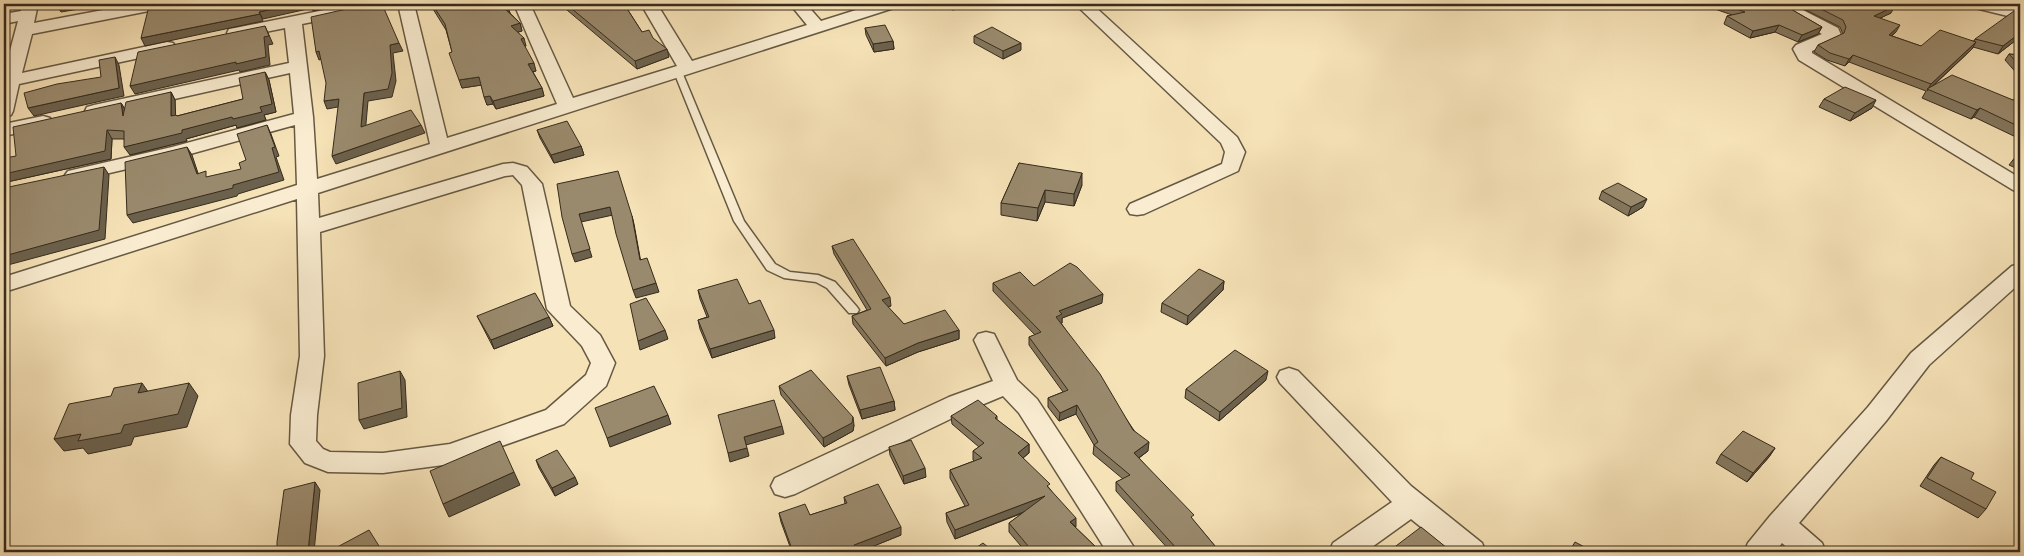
<svg xmlns="http://www.w3.org/2000/svg" width="2024" height="556" font-family="'Libre Bodoni',serif">
	<style>
		.lines { fill: none; stroke-linecap: round; stroke-linejoin: round }
		.lane-casing { stroke: #665943; stroke-width: 3 }
		.street-casing { stroke: #665943; stroke-width: 3 }
		.lane { fill: #f9ecd0; fill-rule: evenodd }
		.street { fill: #f9ecd0; fill-rule: evenodd }
		.wall { fill: #84775e; stroke: #362b1c }
		.shaded-wall { fill: #6c614c; stroke: #362b1c }
		.building { fill: #9a8a6d; stroke: #362b1c }
	</style>
	<rect width="100%" height="100%" fill="#f6e2b7"/>
	<filter id="stains"><feTurbulence type="fractalNoise" baseFrequency=".004" numOctaves="4"/><feColorMatrix values="0 0 0 0 .2 0 0 0 0 .09 0 0 0 0 .02 0 0 0 .5 -.17"/></filter>
	<radialGradient id="worn" r=".72"><stop offset=".6" stop-color="#630" stop-opacity="0"/><stop offset="1" stop-color="#630" stop-opacity=".3"/></radialGradient>
	<g class="lines">
		<g class="lane-casing">
			<g id="lane">
				<path d="M1858,4H1885C1879,8 1872,5 1865,6C1858,8 1854,15 1846,14V10Z"/>
				<path d="M678,69L682,72L744,221L775,264L790,272L818,275L835,282L857,307L859,310L857,313H849L827,288L816,282L784,278L767,270L734,221L674,72Z"/>
			</g>
		</g>
		<g class="street-casing">
			<g id="street">
				<path d="M22,4H38L34,23L135,4H167L165,7L159,9L32,34L22,73L167,42L173,43L176,47L173,51L167,52L19,84L13,111L11,115L4,117V73L18,21L4,24V14L21,11Z"/>
				<path d="M354,4H385L383,7L377,9L302,24L313,117L317,179L430,144L398,4H414L447,138L557,104L514,4H530L573,98L677,66L641,4H657L692,61L807,25L790,4H806L821,21L875,4H899L897,7L318,193L319,218L503,164L513,163L527,167L542,184L570,306L600,335L615,363L606,386L564,424L451,464L383,473L328,472L305,463L290,444L291,415L300,356L297,199L4,292V277L297,185L295,125L183,156L75,181L68,179L65,175L68,171L172,147L294,114L290,73L94,117L87,115L85,111L87,107L94,105L289,63L285,28L235,38L229,37L227,33L229,29L235,28ZM513,175L522,185L547,309L582,346L591,363L586,375L546,410L450,444L383,453L330,452L323,449L316,441L317,415L324,356L320,232L505,176Z"/>
				<path d="M1075,4H1092L1237,137L1245,152L1238,171L1144,214L1137,215L1130,214L1127,209L1130,204L1222,164L1225,152L1221,143Z"/>
				<path d="M1771,4H1791L1838,28L1841,35L1839,39L1812,51V53L2020,178V192L2013,190L1799,60L1793,49L1796,45L1822,34L1773,7Z"/>
				<path d="M1969,4H1997L2020,9V19L1971,7Z"/>
				<path d="M43,116L50,118L52,122L50,126L4,136V124Z"/>
				<path d="M2020,264V283L1929,365L1886,421L1799,523L1822,543L1826,552H1792L1782,543L1775,552H1744L1748,543L1770,516L1868,407L1911,353L2012,266Z"/>
				<path d="M986,332L994,334L1017,380L1037,399L1137,552H1107L1019,413L1003,396L967,411L795,494L785,497L775,494L771,486L775,478L949,397L993,381L974,340L978,334Z"/>
				<path d="M1289,368L1298,371L1411,486L1482,543L1486,552H1452L1411,519L1365,552H1329L1333,543L1392,502L1280,383L1277,377L1280,371Z"/>
			</g>
		</g>
		<use href="#lane" class="lane"/>
		<use href="#street" class="street"/>
	</g>
	<g class="wall">
		<path d="M430,4H506L510,13L520,23L522,31L518,32L526,46L524,47L536,71L533,72L542,88L544,96L496,109L493,104L487,105L481,85L462,88L446,30Z"/>
		<path d="M555,4H624L642,32L669,57L637,69L561,5L558,8Z"/>
		<path d="M941,4H969L953,10Z"/>
		<path d="M1717,4H1782L1822,27L1818,34L1798,42L1775,32L1750,38L1724,24L1727,16L1732,15L1715,9Z"/>
		<path d="M1806,4H1857L1848,7L1850,9L1891,13L1880,18L1896,32L1892,36L1921,46L1974,41L1975,39L2020,37L1998,54L1973,47L1972,49L1932,87L2013,100L2020,97V139L1974,117L1971,119L1922,98L1926,91L1849,62L1845,66L1827,60L1814,52L1818,45L1843,34L1840,27L1804,9Z"/>
		<path d="M865,28L893,41L894,49L874,52L866,35Z"/>
		<path d="M974,36L1021,50L1003,59L974,43Z"/>
		<path d="M2009,54L2020,55V77L2005,60Z"/>
		<path d="M265,72L269,80L276,112L264,115L266,120L237,128L236,125L186,139L187,141L130,155L124,139H112L111,159L7,182L16,156L121,103L125,109L171,92L175,100V115L177,116L243,99Z"/>
		<path d="M1824,99L1872,108L1850,121L1819,107Z"/>
		<path d="M537,130L581,146L584,155L554,163L540,138Z"/>
		<path d="M2020,153V170L2009,165L2016,156Z"/>
		<path d="M1019,163L1082,185L1074,206L1045,202L1037,221L1001,215V203Z"/>
		<path d="M1602,191L1643,207L1628,216L1599,199Z"/>
		<path d="M832,246L891,306L888,307L904,324L959,330V339L918,352L886,366L853,324L852,316L867,310L834,254Z"/>
		<path d="M1224,281L1223,290L1187,325L1161,312L1162,303Z"/>
		<path d="M993,283L1034,286L1102,303L1062,318V323H1061L1148,451L1139,458L1193,520L1220,552H1171L1116,491V482L1123,479L1093,454L1094,445L1076,414L1059,421L1048,407V398L1063,392L1029,345V337L1035,335L993,291Z"/>
		<path d="M698,290L749,304L775,338L712,358L700,329L698,320L707,317L700,299Z"/>
		<path d="M477,316L549,317L553,326L494,349Z"/>
		<path d="M847,376L894,401L895,410L862,419L849,385Z"/>
		<path d="M1266,380L1219,421L1185,398L1186,389Z"/>
		<path d="M779,386L854,425L853,431L824,447L781,395Z"/>
		<path d="M951,416H997V420L1029,444V453L1023,458L1050,489L1075,527L1101,552H1026L1009,532V523L1023,513L955,539L947,522L946,513L965,506L950,478V470L974,461L973,460V451L979,447L952,424Z"/>
		<path d="M889,447L926,477L904,484L890,455Z"/>
		<path d="M1775,448L1769,457L1747,482L1716,463L1721,454Z"/>
		<path d="M1941,457L1971,479L1986,509L1978,518L1920,486L1934,465Z"/>
		<path d="M536,460L578,484L555,496L539,468Z"/>
		<path d="M844,497L901,535L859,552H792L781,522L779,513L810,515L845,504Z"/>
	</g>
	<g class="shaded-wall">
		<path d="M49,4H85V8L61,12L58,7L51,8Z"/>
		<path d="M295,4H347L313,11L312,8L263,19L259,12Z"/>
		<path d="M556,4H561V5L558,8Z"/>
		<path d="M953,4H969L953,10Z"/>
		<path d="M1848,4H1857L1845,8Z"/>
		<path d="M507,5L510,13L503,7Z"/>
		<path d="M1895,6L1891,13L1870,23L1874,16Z"/>
		<path d="M260,14L263,21L145,46L141,38Z"/>
		<path d="M520,23L522,31L514,33L511,26Z"/>
		<path d="M1779,25L1775,32L1750,38L1753,31Z"/>
		<path d="M1900,25L1896,32L1885,41L1889,35Z"/>
		<path d="M265,26L273,44L268,45L270,65L240,72L239,70L135,94L130,86L264,37Z"/>
		<path d="M1822,27L1818,34L1798,42L1802,35Z"/>
		<path d="M2020,33V37L1998,54L2003,46Z"/>
		<path d="M4,35L7,50H4Z"/>
		<path d="M524,38L526,46L523,47L521,39Z"/>
		<path d="M893,41L894,49L874,52L873,44Z"/>
		<path d="M1976,42L1972,49L1927,91L1931,84Z"/>
		<path d="M399,43L403,51L393,53L396,81L392,97L368,101L365,135L361,127L364,93L390,45Z"/>
		<path d="M1021,43V50L1003,59V51Z"/>
		<path d="M667,49L669,57L637,69L635,61Z"/>
		<path d="M319,51L322,59L319,60L316,52Z"/>
		<path d="M1853,55L1849,62L1845,66L1849,59Z"/>
		<path d="M115,57L119,65L124,96L34,116L28,108L119,88Z"/>
		<path d="M534,63L536,71L531,72L528,64Z"/>
		<path d="M265,72L269,80L276,112L264,115L266,120L237,128L236,125L186,139L187,141L130,155L124,147L260,107Z"/>
		<path d="M479,77L482,85L462,88L459,80Z"/>
		<path d="M542,88L544,96L496,109L493,101Z"/>
		<path d="M171,92L175,100L176,124L171,116Z"/>
		<path d="M490,96L493,104L487,105L484,97Z"/>
		<path d="M339,99L343,106L327,109L324,101Z"/>
		<path d="M1876,100L1872,108L1850,121L1855,113Z"/>
		<path d="M121,103L126,111L123,116Z"/>
		<path d="M1980,108L1974,117L1971,119L1977,110Z"/>
		<path d="M267,125L271,134L279,156L276,157L284,180L238,194L237,196L133,223L127,215L233,185L272,148Z"/>
		<path d="M421,125L425,133L336,164L332,156Z"/>
		<path d="M107,130L112,139L111,159L7,182L4,178V174Z"/>
		<path d="M581,146L584,155L554,163L551,155Z"/>
		<path d="M187,147L192,155L201,182L197,174Z"/>
		<path d="M104,167L109,175L105,239L4,266V256Z"/>
		<path d="M1082,173V185L1074,206V194Z"/>
		<path d="M1045,190V202L1037,221L1038,208Z"/>
		<path d="M1647,199L1643,207L1628,216L1631,207Z"/>
		<path d="M610,207L613,215L581,222L592,257L575,262L572,254L579,214Z"/>
		<path d="M632,216L634,224L642,268L640,260Z"/>
		<path d="M1224,281L1223,290L1187,325L1188,316Z"/>
		<path d="M656,283L659,292L636,298L633,290Z"/>
		<path d="M1103,294L1102,303L1062,318V323L1056,325V317L1059,311Z"/>
		<path d="M890,297L891,306L883,308L882,300Z"/>
		<path d="M549,317L553,326L494,349L491,340Z"/>
		<path d="M665,330L668,339L640,350L638,341Z"/>
		<path d="M774,330L775,338L712,358L710,349Z"/>
		<path d="M959,330V339L918,352L886,366L885,358L918,343Z"/>
		<path d="M400,371L405,380L407,417L364,429L359,420Z"/>
		<path d="M1268,371L1266,380L1219,421L1220,412Z"/>
		<path d="M142,383L151,396L138,393Z"/>
		<path d="M189,383L198,396L187,427L134,437L131,445L88,454L83,448L64,451L54,439L124,425Z"/>
		<path d="M894,401L895,410L862,419L860,410Z"/>
		<path d="M1077,405L1076,414L1059,421L1060,413Z"/>
		<path d="M668,415L671,424L610,447L607,438Z"/>
		<path d="M853,417L854,425L853,431L824,447L823,438Z"/>
		<path d="M782,426L784,434L746,445L744,437Z"/>
		<path d="M1149,442L1148,451L1133,462L1134,453Z"/>
		<path d="M1029,444V453L1018,462V453Z"/>
		<path d="M747,448L749,456L730,462L728,453Z"/>
		<path d="M1775,448L1769,457L1747,482L1753,473Z"/>
		<path d="M925,468L926,477L904,484L903,476Z"/>
		<path d="M514,472L520,485L449,517L443,504Z"/>
		<path d="M575,477L578,484L555,496L552,488Z"/>
		<path d="M315,482L320,490L314,552H308Z"/>
		<path d="M1045,496L1044,504L955,539V530Z"/>
		<path d="M1076,518V527L1070,522Z"/>
		<path d="M901,527V535L859,552H855L854,545Z"/>
		<path d="M379,546L383,552H368Z"/>
	</g>
	<g class="building">
		<path d="M160,4H295L259,12L260,14L141,38L148,10L161,7Z"/>
		<path d="M369,4H382L399,43L390,45L392,73L388,89L364,93L361,127L411,110L421,125L332,156L339,99L324,101L326,83L319,51L316,52L311,17Z"/>
		<path d="M432,4H506L507,5L503,7L520,23L511,26L524,38L521,39L534,63L528,64L542,88L493,101L490,96L484,97L479,77L459,80L449,53L452,52L445,24Z"/>
		<path d="M566,4H624L642,32L649,30L653,38L667,49L635,61Z"/>
		<path d="M1723,4H1782L1822,27L1802,35L1779,25L1753,31L1727,16L1745,12Z"/>
		<path d="M1811,4H1848V7L1850,9L1856,8L1866,4H1888L1895,6L1874,16L1900,25L1889,35L1921,46L1940,30L1976,42L1931,84L1853,55L1849,59L1830,53L1818,45L1844,33L1846,27L1843,20Z"/>
		<path d="M2014,11L2020,12V33L2003,46L1975,39Z"/>
		<path d="M885,25L893,41L873,44L865,28Z"/>
		<path d="M265,26L269,36L264,37L266,57L236,64V62L130,86L138,52Z"/>
		<path d="M992,27L1021,43L1003,51L974,36Z"/>
		<path d="M2009,54L2020,55V66Z"/>
		<path d="M115,57L119,88L28,108L24,93L57,84L101,77L99,60Z"/>
		<path d="M265,72L272,104L260,107L262,112L233,119L232,117L182,130V133L124,147V131L107,130L105,151L4,174V164L5,158L16,156L13,127L121,103L123,116L126,102L171,92V116L176,115L177,116L243,99L239,78Z"/>
		<path d="M1952,75L2013,100L2020,97V127L1980,108L1977,110L1927,89Z"/>
		<path d="M1845,87L1876,100L1855,113L1824,99Z"/>
		<path d="M567,121L581,146L551,155L537,130Z"/>
		<path d="M267,125L275,147L272,148L279,172L233,185V188L127,215L125,162L187,147L197,174L206,171V177L241,169L239,163L246,160L237,134Z"/>
		<path d="M2020,153V158L2016,156Z"/>
		<path d="M1019,163L1082,173L1074,194L1045,190L1038,208L1001,203Z"/>
		<path d="M104,167L99,230L4,256V188Z"/>
		<path d="M618,171L632,216L640,260L647,258L656,283L633,290L616,234L610,207L579,214L590,249L572,254L562,217L557,184Z"/>
		<path d="M1618,183L1647,199L1631,207L1602,191Z"/>
		<path d="M853,239L890,297L882,300L904,324L945,310L959,330L918,343L885,358L852,316L871,309L832,246Z"/>
		<path d="M1070,263L1077,267L1103,294L1059,311L1062,314L1056,317L1100,374L1133,430L1149,442L1134,453L1194,515L1191,517L1220,552H1174L1178,550L1116,482L1130,475L1094,445L1098,442L1077,405L1060,413L1048,398L1068,390L1029,337L1041,332L993,283L1020,272L1034,286Z"/>
		<path d="M1199,269L1224,281L1188,316L1162,303Z"/>
		<path d="M737,279L749,304L760,300L774,330L710,349L698,320L709,317L698,290Z"/>
		<path d="M535,293L549,317L491,340L477,316Z"/>
		<path d="M646,298L665,330L638,341L630,304Z"/>
		<path d="M1235,350L1268,371L1220,412L1186,389Z"/>
		<path d="M880,367L894,401L860,410L847,376Z"/>
		<path d="M811,370L853,417L852,423L823,438L779,386Z"/>
		<path d="M400,371L402,408L359,420L358,383Z"/>
		<path d="M142,383L138,393L189,383L178,414L124,425L121,433L78,441L81,434L54,439L69,404L111,396L114,388Z"/>
		<path d="M654,386L668,415L607,438L595,408Z"/>
		<path d="M774,400L782,426L744,437L747,448L728,453L718,415Z"/>
		<path d="M978,400L997,416L995,418L1029,444L1018,453L1050,484L1047,486L1076,518L1070,522L1101,552H1033L1009,523L1045,496L955,530L946,513L969,505L950,470L982,458L973,451L984,443L951,416Z"/>
		<path d="M1743,431L1775,448L1753,473L1721,454Z"/>
		<path d="M911,440L925,468L903,476L889,447Z"/>
		<path d="M500,441L514,472L443,504L430,471Z"/>
		<path d="M557,450L575,477L552,488L536,460Z"/>
		<path d="M1941,457L1974,473L1971,479L1996,492L1986,509L1927,478Z"/>
		<path d="M315,482L308,552H277V542L284,490Z"/>
		<path d="M878,484L901,527L854,545L857,552H830L829,550L823,552H793L779,513L805,504L810,515L847,503L844,497Z"/>
		<path d="M1421,527L1452,552H1388Z"/>
		<path d="M369,530L379,546L368,552H328Z"/>
		<path d="M1575,542L1594,552H1569Z"/>
		<path d="M983,543L994,552H970Z"/>
	</g>
	<rect width="2024" height="556" fill="none" stroke="#f6e2b7" stroke-width="20"/>
	<rect x="5" y="5" width="2014" height="546" fill="none" stroke="#362b1c" stroke-width="2.5"/>
	<rect x="10" y="10" width="2004" height="536" fill="none" stroke="#362b1c"/>
	<rect width="100%" height="100%" filter="url(#stains)"/>
	<rect width="100%" height="100%" fill="url(#worn)"/>
</svg>
